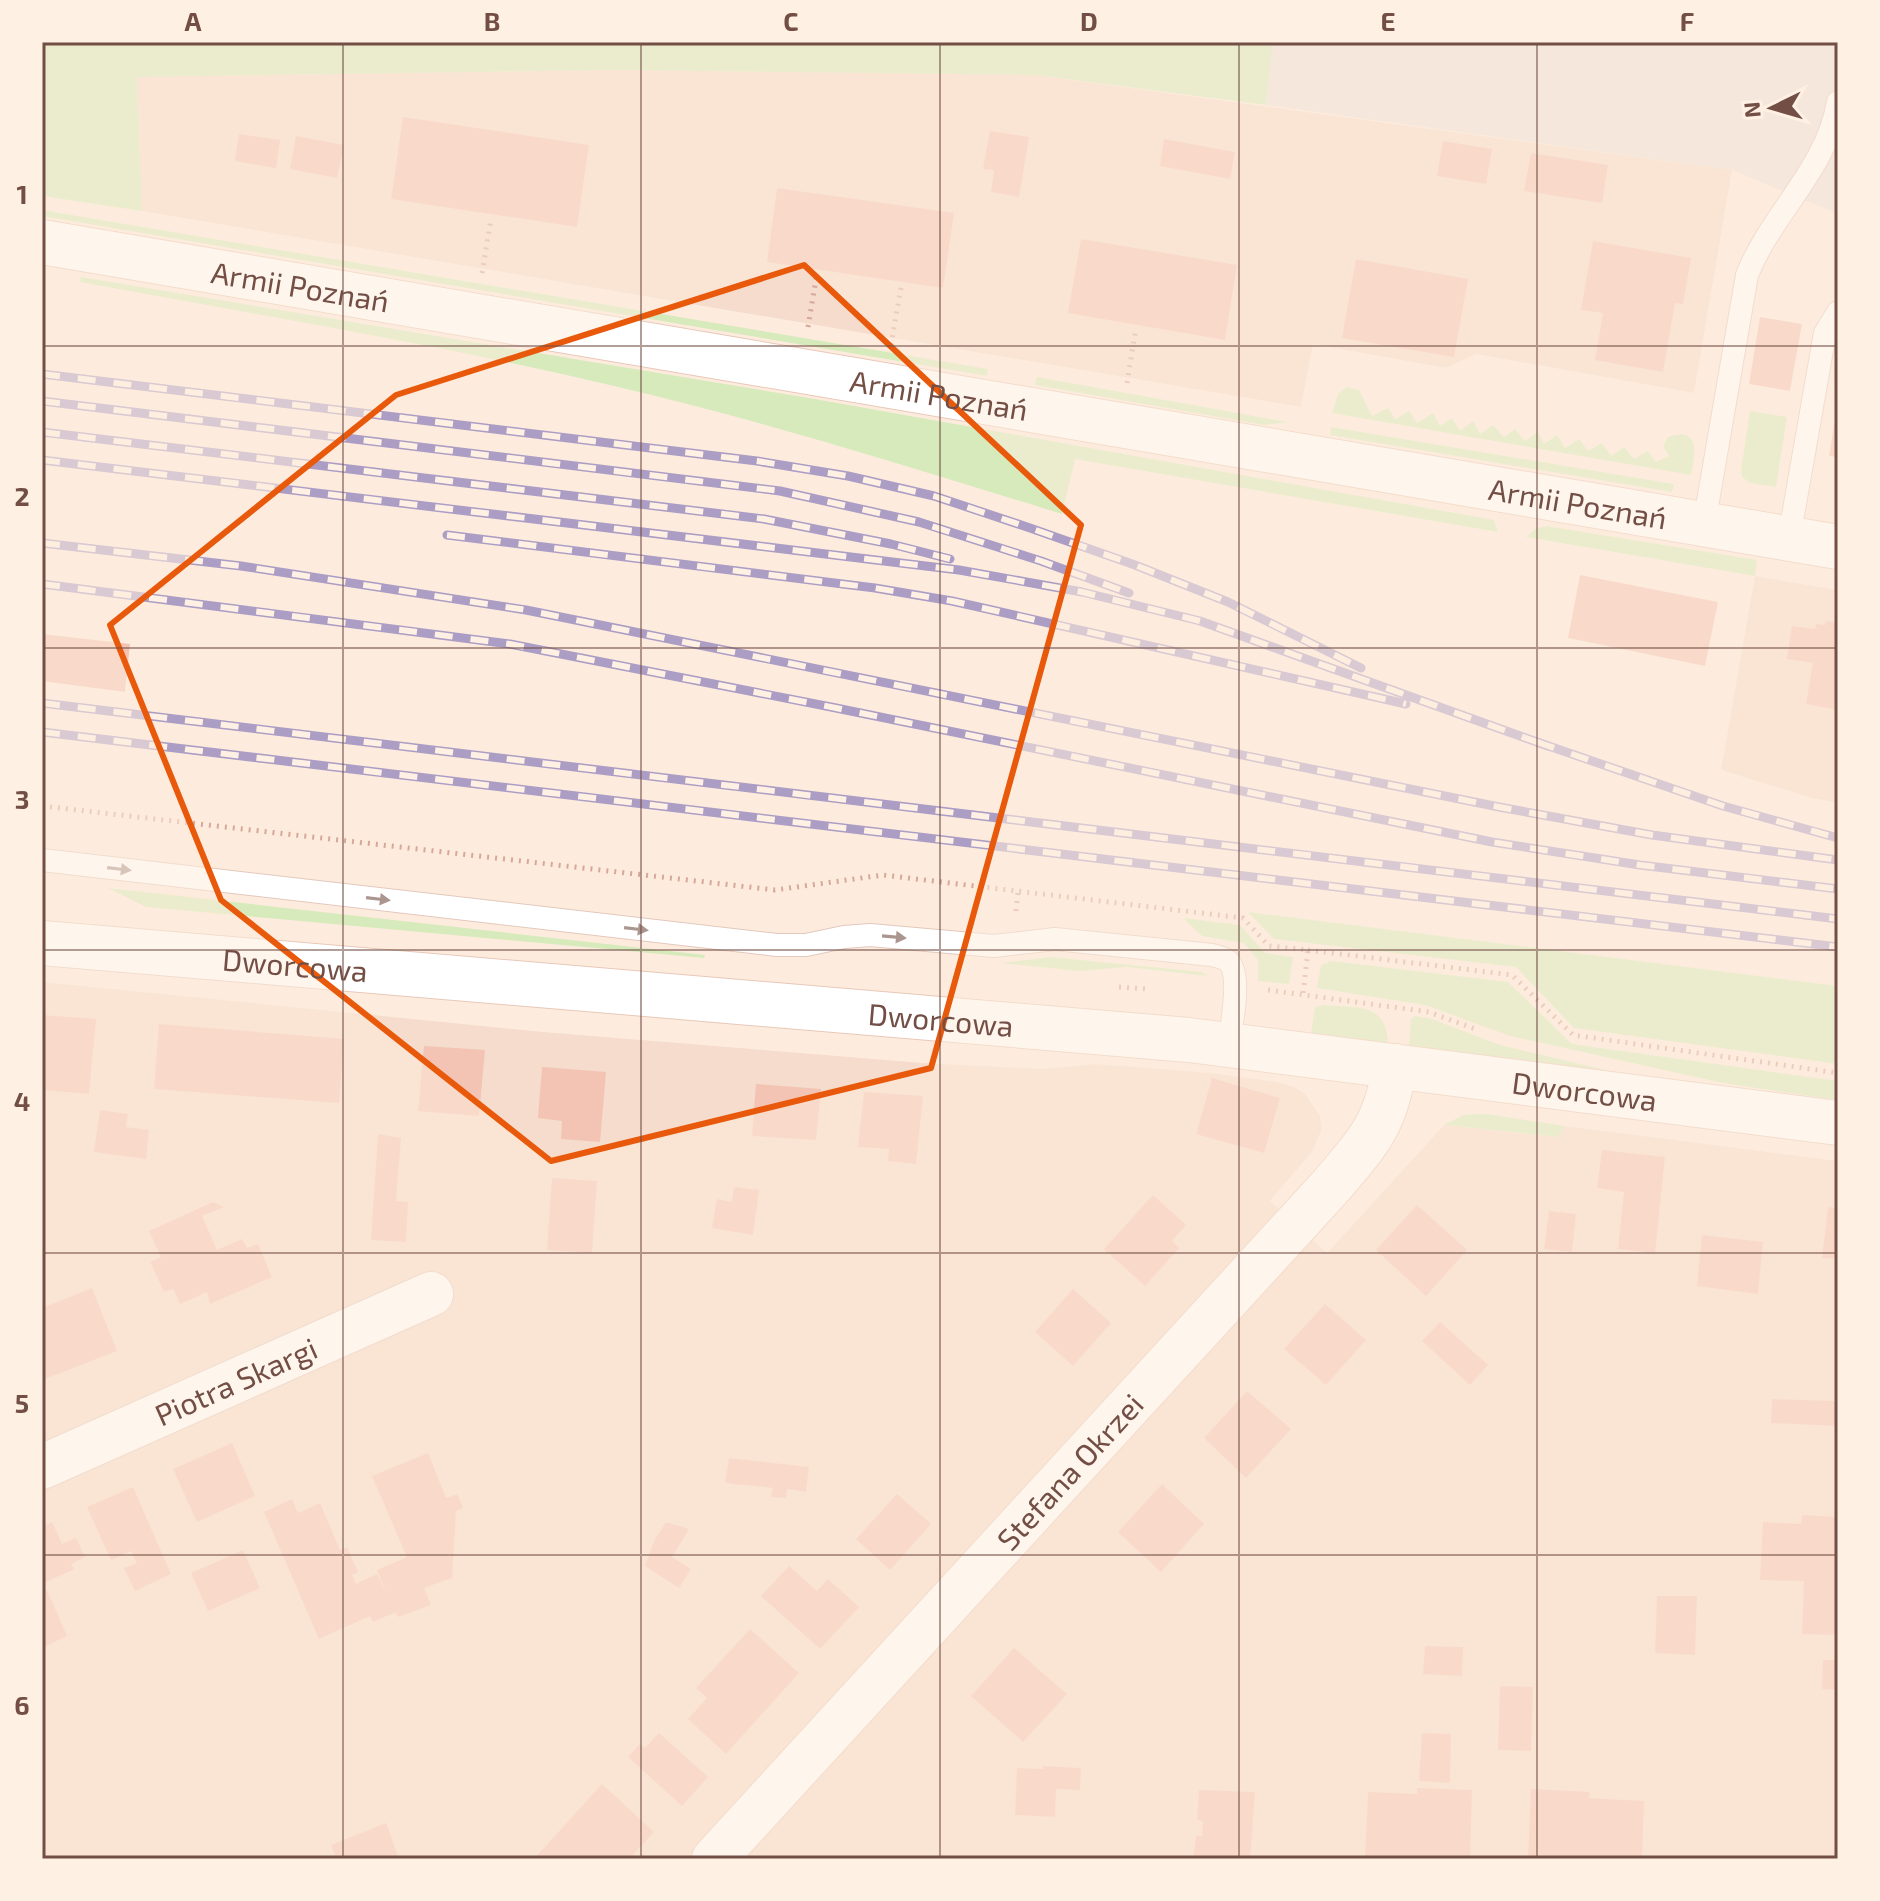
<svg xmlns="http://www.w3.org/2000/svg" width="1880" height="1901" font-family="'Exo 2',sans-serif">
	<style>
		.residential { fill: #f5dccc }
		.industrial { fill: #eadfda }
		.green { fill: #d6eabc }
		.building { fill: #f3c3b4 }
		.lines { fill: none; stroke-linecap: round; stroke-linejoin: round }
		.lane-casing { stroke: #e3c8bd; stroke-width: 24 }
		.street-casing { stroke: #e3c8bd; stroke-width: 46 }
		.secondary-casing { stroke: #e8c8b9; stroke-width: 46 }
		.path { stroke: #d7a798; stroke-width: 5; stroke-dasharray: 2 6; stroke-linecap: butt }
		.lane { stroke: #fff; stroke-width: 22 }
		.street { stroke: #fff; stroke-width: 44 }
		.secondary { stroke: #fff; stroke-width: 44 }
		.rail-casing { stroke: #ac9dc5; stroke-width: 9 }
		.rail { stroke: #fff0e4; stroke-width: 6; stroke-dasharray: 18; stroke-linecap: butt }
		.oneway { fill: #ab958f }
		.marked { fill: none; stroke: #e8590c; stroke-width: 6; stroke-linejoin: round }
		.grid { fill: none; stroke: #734e45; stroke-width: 2; stroke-opacity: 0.55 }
		.labels { text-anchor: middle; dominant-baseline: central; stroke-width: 8; stroke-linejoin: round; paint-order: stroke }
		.street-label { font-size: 30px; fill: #734e45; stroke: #fff0e4 }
		.neatline { fill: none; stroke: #734e45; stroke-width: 3 }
		.grid-label { font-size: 26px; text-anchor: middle; font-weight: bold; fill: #734e45 }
	</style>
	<rect width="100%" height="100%" fill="#fdecdd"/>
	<g class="residential">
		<path d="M614,70L1035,75L1732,170L1694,393L1476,354L1446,368L1313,344L1301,407L142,211L137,77Z"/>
		<path d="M1755,576L1838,590V803L1812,798L1721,770Z"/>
		<path d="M42,982L543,1032L800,1053L923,1063L1044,1069L1095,1064L1211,1073L1278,1082L1294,1087L1305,1094L1320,1116L1322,1129L1312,1152L1270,1201L1327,1253L1444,1125L1558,1137L1565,1126L1838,1161V1859H42Z"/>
	</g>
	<path class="industrial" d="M1273,42H1838V214L1732,170L1266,105Z"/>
	<g class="green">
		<path d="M42,42H1273L1266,105L1035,75L614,70L137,77L142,211L42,196Z"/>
		<path d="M42,210L988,369L987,376L42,216Z"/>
		<path d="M81,277L809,398L1494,520L1498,532L1075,459L1062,514C913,468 765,421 614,386C437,344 258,315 80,282Z"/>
		<path d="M1037,377L1288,422L1264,425L1035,385Z"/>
		<path d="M1347,387L1359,390L1372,416L1388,408L1395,419L1409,411L1417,423L1433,413L1440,426L1452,418L1460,431L1473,421L1480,434L1493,425L1504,437L1515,429L1525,441L1538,432L1544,444L1557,435L1565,448L1579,439L1588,451L1602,443L1611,456L1624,447L1634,459L1648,451L1656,462L1669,456L1663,446L1668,437C1701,425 1695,455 1691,475L1332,413L1338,394Z"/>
		<path d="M1750,411L1787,417L1776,487L1750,483L1742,477L1741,470Z"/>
		<path d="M1331,427L1674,484L1672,492L1330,435Z"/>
		<path d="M1546,526L1757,560L1755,576L1526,537L1535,529Z"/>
		<path d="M108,888L705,955L704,958L146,907Z"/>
		<path d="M1248,912L1838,986V1064L1574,1028L1516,967L1274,939Z"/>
		<path d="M1183,918L1240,925L1265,953L1293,957L1289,984L1258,981V960L1244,943L1202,936Z"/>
		<path d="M1050,957L1202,972L1208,976L1127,967L1079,971L1001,963Z"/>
		<path d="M1331,961L1508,982L1572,1044L1838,1081V1100L1723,1083L1510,1036L1425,1005L1317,988L1321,965Z"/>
		<path d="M1323,1005C1357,1009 1386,1001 1388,1043L1311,1034L1315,1007Z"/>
		<path d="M1415,1016L1432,1019L1500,1045L1631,1076L1415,1049L1409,1045L1411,1019Z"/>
		<path d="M1474,1114H1487L1565,1126L1559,1137L1444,1125L1463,1115Z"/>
	</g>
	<g class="building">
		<path d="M403,117L589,145L577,227L391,199Z"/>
		<path d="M990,131L1029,137L1019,197L991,192L994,170L983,169Z"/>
		<path d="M239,134L280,140L276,168L235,161Z"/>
		<path d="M296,136L344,145L337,178L290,169Z"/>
		<path d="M1164,139L1235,152L1230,179L1160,166Z"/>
		<path d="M1443,141L1492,149L1486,184L1437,176Z"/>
		<path d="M1531,153L1608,165L1602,203L1524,191Z"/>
		<path d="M777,188L954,213L943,288L767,262Z"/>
		<path d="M1081,239L1237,265L1225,340L1068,313Z"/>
		<path d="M1593,241L1691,258L1683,304L1675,303L1663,372L1595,360L1603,313L1581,310Z"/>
		<path d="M1356,259L1468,279L1454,357L1342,338Z"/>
		<path d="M1760,317L1802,324L1790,391L1749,384Z"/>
		<path d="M1836,413L1838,414V457L1829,456Z"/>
		<path d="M1580,575L1718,602L1705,666L1568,638Z"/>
		<path d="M1826,621L1838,623V710L1806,704L1813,663L1787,659L1792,626L1815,629L1816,624L1825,625Z"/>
		<path d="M42,634L130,644L125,692L42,681Z"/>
		<path d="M42,1015L96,1019L89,1094L42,1090Z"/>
		<path d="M159,1024L344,1039L339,1103L154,1089Z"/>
		<path d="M424,1046L485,1050L479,1116L418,1111Z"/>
		<path d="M542,1067L606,1072L600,1142L561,1139L562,1121L538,1118Z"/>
		<path d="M1212,1078L1280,1098L1264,1153L1196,1134Z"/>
		<path d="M756,1084L821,1089L816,1140L752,1136Z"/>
		<path d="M864,1092L923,1096L916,1164L888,1161L889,1149L858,1147Z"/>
		<path d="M100,1110L128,1114L126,1127L149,1130L146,1159L94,1152Z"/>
		<path d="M378,1134L401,1138L396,1201L408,1202L406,1242L371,1240Z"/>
		<path d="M1602,1150L1665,1157L1655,1253L1618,1249L1624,1192L1597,1188Z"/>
		<path d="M552,1178L597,1181L592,1253L547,1250Z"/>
		<path d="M734,1187L759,1190L753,1235L712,1228L717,1199L732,1202Z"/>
		<path d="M1153,1195L1186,1225L1172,1241L1179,1248L1145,1286L1104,1249Z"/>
		<path d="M213,1202L224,1207L202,1216L217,1250L242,1239L247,1248L258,1244L272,1277L210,1304L207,1292L180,1304L173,1289L164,1292L150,1262L161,1257L149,1231Z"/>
		<path d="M1417,1205L1467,1250L1426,1296L1376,1250Z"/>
		<path d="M1828,1207L1838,1208V1259L1822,1258Z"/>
		<path d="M1549,1211L1576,1214L1572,1252L1544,1249Z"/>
		<path d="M1702,1235L1763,1242L1758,1294L1697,1286Z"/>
		<path d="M92,1288L117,1351L45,1379L42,1372V1308Z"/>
		<path d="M1073,1289L1111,1323L1073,1366L1035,1332Z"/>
		<path d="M1325,1304L1366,1340L1326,1385L1284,1349Z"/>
		<path d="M1440,1322L1488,1365L1470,1385L1422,1341Z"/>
		<path d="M1247,1391L1291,1429L1246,1478L1204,1438Z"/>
		<path d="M1772,1399L1838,1401V1426L1771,1423Z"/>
		<path d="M232,1443L255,1496L197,1522L173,1469Z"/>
		<path d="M428,1453L446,1498L457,1494L463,1508L456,1511L452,1578L424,1588L431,1605L398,1617L396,1612L373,1622L370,1616L319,1639L264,1512L292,1499L298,1513L320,1503L340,1550L347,1547L358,1572L352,1575L356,1584L377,1574L386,1592L377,1570L407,1557L372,1476Z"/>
		<path d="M729,1458L809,1467L806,1492L787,1489L786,1498L771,1497L773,1488L725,1483Z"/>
		<path d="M1162,1484L1204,1524L1161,1572L1118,1532Z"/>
		<path d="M133,1487L171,1574L135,1591L124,1568L137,1563L131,1551L111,1560L87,1507Z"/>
		<path d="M897,1494L931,1524L890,1570L856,1539Z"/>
		<path d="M1802,1515L1838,1517V1635L1802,1634L1804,1581L1760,1580L1763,1522L1801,1524Z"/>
		<path d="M52,1522L62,1544L76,1538L85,1557L71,1564L74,1569L42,1584V1527Z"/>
		<path d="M666,1522L689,1529L672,1557L691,1569L679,1588L645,1566L654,1541Z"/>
		<path d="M243,1550L260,1588L208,1611L191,1573Z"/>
		<path d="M789,1566L817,1591L828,1579L859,1607L820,1649L761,1596Z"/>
		<path d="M47,1590L67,1636L42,1648V1592Z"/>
		<path d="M1657,1596H1697L1695,1655L1655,1653Z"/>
		<path d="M750,1629L799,1673L726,1754L688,1719L707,1698L696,1688Z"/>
		<path d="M1425,1646L1463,1647L1462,1676L1423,1674Z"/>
		<path d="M1014,1648L1067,1694L1023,1742L971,1696Z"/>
		<path d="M1823,1660H1838V1690L1822,1689Z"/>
		<path d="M1500,1686L1533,1687L1531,1751L1498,1750Z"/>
		<path d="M659,1733L708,1777L682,1806L628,1757L640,1744L645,1748Z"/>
		<path d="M1422,1733L1451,1734L1450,1783L1419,1781Z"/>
		<path d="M1043,1766L1081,1768L1080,1790L1056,1789L1055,1817L1015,1815L1017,1768L1043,1769Z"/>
		<path d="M602,1784L654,1832L629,1859H534Z"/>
		<path d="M1417,1788L1472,1790L1470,1859H1365L1368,1792L1417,1794Z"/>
		<path d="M1531,1789L1590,1792L1589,1798L1644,1801L1642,1859H1528Z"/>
		<path d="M1199,1790L1255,1792L1250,1859H1193L1196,1836H1202L1203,1821L1197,1820Z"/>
		<path d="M386,1823L399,1859H337L331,1845Z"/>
	</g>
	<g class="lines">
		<g class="lane-casing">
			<g id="lane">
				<path d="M1704,524L1747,275C1771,214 1827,169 1838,102"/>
				<path d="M1789,538L1825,333L1838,312"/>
				<path d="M42,860L777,945H806L844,937L870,935L994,946L1055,939L1212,955C1218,957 1224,957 1229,962C1242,977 1231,1026 1229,1045"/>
			</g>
		</g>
		<g class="street-casing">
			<g id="street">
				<path id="s1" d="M42,1467L431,1294"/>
			</g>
		</g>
		<g class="secondary-casing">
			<g id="secondary">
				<path id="s2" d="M42,242L1838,547"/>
				<path id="s3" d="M42,943L1189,1040L1838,1123"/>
				<path id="s4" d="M714,1859L1331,1186C1369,1141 1385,1126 1395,1066"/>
			</g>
		</g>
		<g class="path">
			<path d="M482,273L491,219"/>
			<path d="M808,327L817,273"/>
			<path d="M891,345L901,287"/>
			<path d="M1127,383L1136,328"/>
			<path d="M42,806L775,890L883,875L1243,918L1269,946L1308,950L1303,994"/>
			<path d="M1016,911L1018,892"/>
			<path d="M1308,950L1512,975L1573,1035L1838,1073"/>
			<path d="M1119,987L1148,989"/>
			<path d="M1268,990L1429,1012L1478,1030"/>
		</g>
		<use href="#lane" class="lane"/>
		<use href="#street" class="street"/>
		<use href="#secondary" class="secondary"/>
		<g class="rail-casing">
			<g id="rail">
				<path d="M42,374L757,461L848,476L934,496L1030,528L1135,565L1228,602L1361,668"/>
				<path d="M42,401L780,491L919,522L1041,561L1129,593"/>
				<path d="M42,432L764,519L891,544L950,559"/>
				<path d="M42,460L959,570L1082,592L1200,621L1548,746"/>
				<path d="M447,535L875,588L952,601L1406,704"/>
				<path d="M42,543L241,566L526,610L1499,807L1652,835L1838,860"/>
				<path d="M42,584L510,644L836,708L1492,842L1640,865L1838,889"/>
				<path d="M42,703L1838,919"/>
				<path d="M42,732L1838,947"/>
				<path d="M1537,742L1723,806L1838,838"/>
			</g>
		</g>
		<use href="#rail" class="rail"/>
	</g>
	<defs><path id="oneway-solid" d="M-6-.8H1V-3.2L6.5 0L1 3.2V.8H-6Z" transform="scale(2)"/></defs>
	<g class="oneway">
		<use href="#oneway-solid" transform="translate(119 869) rotate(7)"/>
		<use href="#oneway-solid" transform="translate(378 899) rotate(7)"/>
		<use href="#oneway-solid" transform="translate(636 929) rotate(7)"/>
		<use href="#oneway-solid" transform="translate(894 937) rotate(5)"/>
	</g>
	<path d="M0 0H1880V1901H0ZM804,265L1081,525L931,1068L551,1161L221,900L110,625L396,395Z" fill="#fdecdd" fill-opacity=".55" fill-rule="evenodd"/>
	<path class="marked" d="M804,265L1081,525L931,1068L551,1161L221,900L110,625L396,395Z"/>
	<path class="grid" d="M343,42V1859M641,42V1859M940,42V1859M1239,42V1859M1537,42V1859M42,346H1838M42,648H1838M42,950H1838M42,1253H1838M42,1555H1838"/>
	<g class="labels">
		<g class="street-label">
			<text stroke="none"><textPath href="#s2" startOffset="262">Armii Poznań</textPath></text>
			<text stroke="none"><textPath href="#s2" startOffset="910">Armii Poznań</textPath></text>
			<text stroke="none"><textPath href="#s2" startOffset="1558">Armii Poznań</textPath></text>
			<text stroke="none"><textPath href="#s3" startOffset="254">Dworcowa</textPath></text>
			<text stroke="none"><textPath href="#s3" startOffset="902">Dworcowa</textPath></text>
			<text stroke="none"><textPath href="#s3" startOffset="1550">Dworcowa</textPath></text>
			<text stroke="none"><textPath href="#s1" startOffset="212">Piotra Skargi</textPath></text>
			<text stroke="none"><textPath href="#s4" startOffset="526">Stefana Okrzei</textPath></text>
		</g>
	</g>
	<rect width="1880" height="1901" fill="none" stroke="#fff0e4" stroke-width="88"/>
	<g transform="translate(1772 108) rotate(265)" stroke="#fff0e4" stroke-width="6" paint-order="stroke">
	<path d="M0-6L14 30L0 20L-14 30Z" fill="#734e45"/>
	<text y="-12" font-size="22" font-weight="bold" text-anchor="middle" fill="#734e45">N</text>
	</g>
	<rect x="44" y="44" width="1792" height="1813" class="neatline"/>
	<g class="grid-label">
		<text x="193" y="31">A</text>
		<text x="492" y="31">B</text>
		<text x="791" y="31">C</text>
		<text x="1089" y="31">D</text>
		<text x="1388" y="31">E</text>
		<text x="1687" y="31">F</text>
		<text x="22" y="204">1</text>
		<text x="22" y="506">2</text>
		<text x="22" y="809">3</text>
		<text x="22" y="1111">4</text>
		<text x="22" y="1413">5</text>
		<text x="22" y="1715">6</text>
	</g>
</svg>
